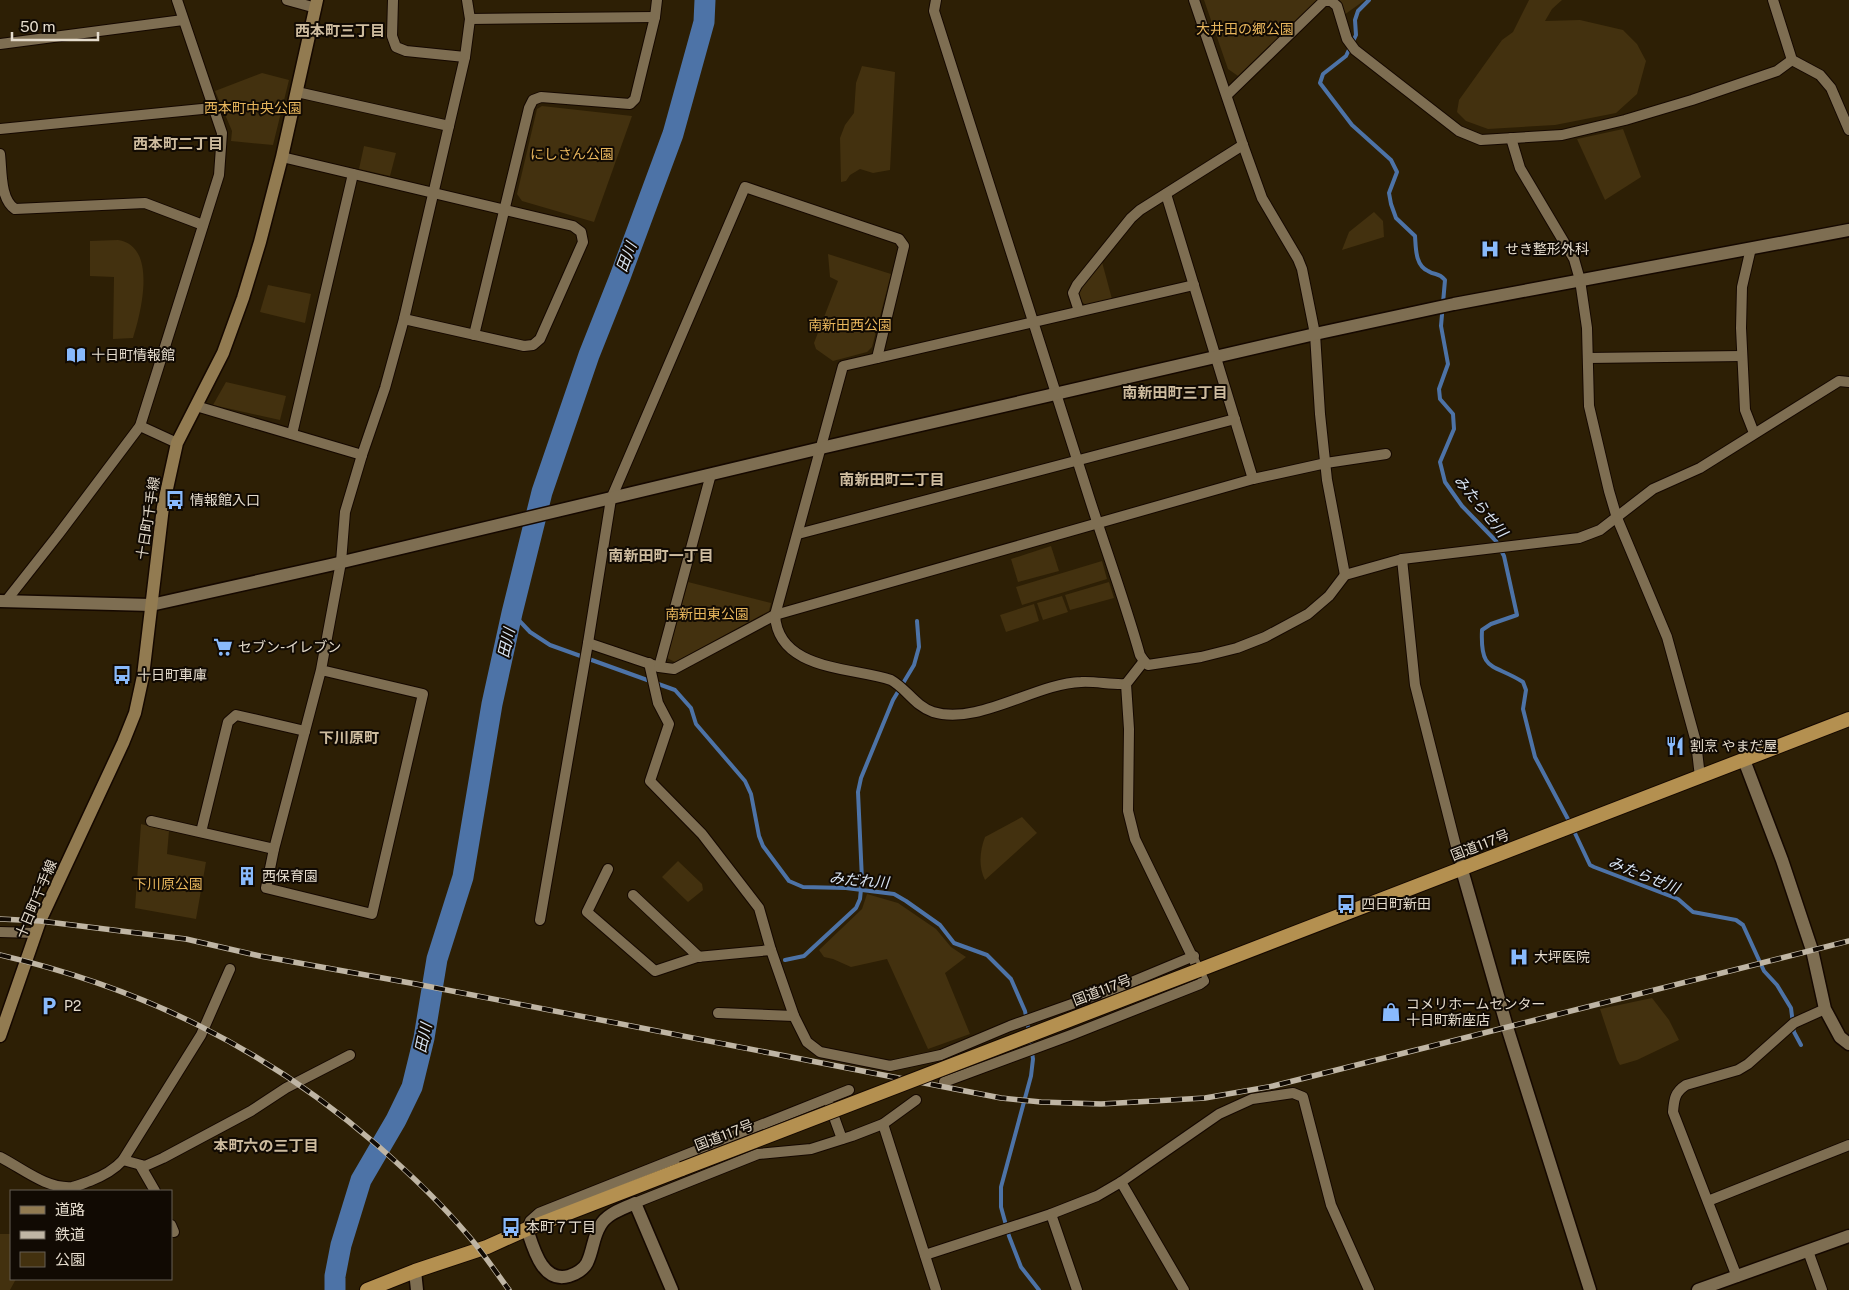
<svg xmlns="http://www.w3.org/2000/svg" width="1849" height="1290" font-family="'Public Sans','Noto Sans JP',sans-serif">
	<style>
		.green { fill: #43310f }
		.lines { fill: none; stroke-linecap: round; stroke-linejoin: round }
		.stream { stroke: #4d73a7; stroke-width: 4 }
		.river { stroke: #4d73a7; stroke-width: 21 }
		.minor-casing { stroke: #150800; stroke-width: 12 }
		.tertiary-casing { stroke: #150800; stroke-width: 15 }
		.secondary-casing { stroke: #150800; stroke-width: 15 }
		.trunk-casing { stroke: #150800; stroke-width: 16 }
		.minor { stroke: #7e6e52; stroke-width: 10 }
		.tertiary { stroke: #7e6e52; stroke-width: 12 }
		.secondary { stroke: #927b51; stroke-width: 12 }
		.trunk { stroke: #b49050; stroke-width: 14 }
		.rail-casing { stroke: #bfb5a4; stroke-width: 5.5 }
		.rail { stroke: #110a03; stroke-width: 4; stroke-dasharray: 11; stroke-linecap: butt }
		.trunk-bridge-casing { stroke: #150800; stroke-width: 16; stroke-linecap: butt }
		.trunk-bridge { stroke: #b49050; stroke-width: 14 }
		.labels { text-anchor: middle; dominant-baseline: central; stroke-width: 4; stroke-linejoin: round; paint-order: stroke }
		.park-label { font-size: 14px; fill: #e8b65c; stroke: #110a03 }
		.poi-label { font-size: 14px; fill: #e5dccd; stroke: #110a03; text-anchor: start }
		.street-label { font-size: 14px; fill: #e5dccd; stroke: #110a03 }
		.neighbourhood-label { font-size: 15px; font-weight: bold; fill: #cebc9f; stroke: #110a03 }
		.water-label { font-size: 15px; font-style: italic; fill: #dae6f5; stroke: #110a03 }
	</style>
	<rect width="100%" height="100%" fill="#2d1f05"/>
	<g class="green">
		<path d="M1204,0H1317L1238,76L1228,69Z"/>
		<path d="M1338,0H1365L1344,15Z"/>
		<path d="M1529,0H1562L1552,9L1545,21L1580,20L1623,30L1637,44L1646,61L1637,94L1616,113L1555,125L1488,129L1466,121L1457,112L1459,100L1502,40L1513,32Z"/>
		<path d="M862,66L895,72L890,170L873,173L860,169L850,175L846,181L841,182L840,138L845,125L854,113L856,83Z"/>
		<path d="M262,73L289,80L273,145L231,141L232,131L215,91Z"/>
		<path d="M542,106L632,116L594,222L522,201L517,194L537,109Z"/>
		<path d="M1623,129L1641,177L1605,200L1577,139Z"/>
		<path d="M364,146L396,153L390,176L359,169Z"/>
		<path d="M1374,212L1383,221L1384,237L1342,250L1349,232Z"/>
		<path d="M118,240C158,246 141,313 133,338L113,339L114,277L90,276V241Z"/>
		<path d="M828,254L891,274L872,347L867,352L833,361L816,349L814,343L838,281L830,277Z"/>
		<path d="M1102,262L1112,299L1086,305L1082,302L1078,292Z"/>
		<path d="M268,285L311,294L305,323L260,312Z"/>
		<path d="M226,382L286,396L280,420L213,405Z"/>
		<path d="M1051,546L1059,571L1018,582L1011,559Z"/>
		<path d="M1102,561L1107,579L1022,605L1016,587Z"/>
		<path d="M688,582L771,603L769,611L675,662L667,658Z"/>
		<path d="M1109,582L1114,598L1070,610L1065,595Z"/>
		<path d="M1062,596L1068,612L1043,620L1037,603Z"/>
		<path d="M1034,604L1039,621L1006,632L1000,615Z"/>
		<path d="M1022,817L1037,833L985,880C978,866 980,850 985,837Z"/>
		<path d="M141,824L169,831L167,854L206,862L196,919L135,908Z"/>
		<path d="M678,861L702,884L703,890L688,902L662,877Z"/>
		<path d="M867,894L898,903L936,929L951,947L966,957L945,973L970,1034L928,1049L887,959L851,967L833,959L824,957L819,950L862,909Z"/>
		<path d="M1652,998L1669,1020L1679,1040L1637,1060L1620,1065L1617,1060L1600,1009Z"/>
		<path d="M0,1234H11V1279H16L10,1290H0Z"/>
	</g>
	<g class="lines">
		<g class="stream">
			<path d="M1369,0L1358,11L1355,20L1356,35L1346,56L1323,74L1320,83L1352,125L1391,160L1397,172L1389,193L1391,204L1396,218L1415,236C1416,248 1415,265 1428,271C1436,276 1438,272 1445,280L1441,326L1448,364L1439,389L1440,399L1453,414L1454,429L1440,462L1445,482L1462,506L1496,541L1504,556L1517,615L1491,624L1482,630C1480,673 1493,663 1523,682L1526,690L1523,709L1535,757L1570,823"/>
			<path d="M512,613L530,632L550,645L675,690L691,708L696,724L745,781L751,794L759,836L763,846L789,881L803,887L846,888L894,894L906,901L940,925L954,943L987,955L1011,979L1025,1011L1029,1032"/>
			<path d="M1573,829L1590,865L1594,867L1678,899L1693,912L1736,920L1743,925L1764,971L1777,985L1791,1008L1794,1032L1801,1045"/>
			<path d="M785,960L804,956L856,908L860,899L862,880L858,792L861,778L893,700L914,665L919,647L917,621"/>
			<path d="M1030,1039L1033,1059L1031,1076L1001,1187V1207L1009,1236L1021,1267L1039,1290"/>
		</g>
		<path class="river" d="M335,1290V1276L341,1245L361,1180L396,1120L412,1087L424,1038L437,959L463,877L492,704L512,613L542,492L589,355L620,277L673,134L704,22L705,0"/>
		<g class="minor-casing">
			<g id="minor">
				<path d="M287,0L316,8"/>
				<path d="M393,0L392,36L396,47L406,51L465,57"/>
				<path d="M936,0L934,11C987,173 1038,335 1089,497C1106,550 1125,602 1140,655L1144,661L1148,665L1201,657L1237,648L1265,637L1308,614L1329,596L1345,575L1402,559L1579,538L1600,530L1653,489L1700,468L1839,381L1849,382"/>
				<path d="M1194,0L1243,145L1262,198L1298,259L1302,269L1315,334L1320,414L1327,480L1345,575"/>
				<path d="M1773,0L1792,60L1820,75L1831,88L1849,130"/>
				<path d="M470,19L655,17"/>
				<path d="M0,44L183,20"/>
				<path d="M297,92L449,126"/>
				<path d="M1227,95L1324,1H1331L1337,6L1347,39L1355,50L1459,131L1481,140L1562,135L1625,120L1692,100L1777,71L1792,60"/>
				<path d="M0,129L212,108"/>
				<path d="M1511,138L1520,168L1574,259L1580,280L1587,328L1589,406L1609,491L1617,518L1667,637L1696,742L1700,777"/>
				<path d="M0,154C2,171 0,199 15,209L145,203L203,225"/>
				<path d="M282,157L573,226L581,232L583,242L540,339L533,345L524,346L404,319"/>
				<path d="M1166,194L1253,479"/>
				<path d="M1751,248L1742,287L1741,328L1745,410L1754,433"/>
				<path d="M1079,311L1073,293L1077,285L1131,218L1140,210L1243,145"/>
				<path d="M474,335L529,108L533,100L541,97L630,104L635,99L655,17L657,0"/>
				<path d="M1588,358L1742,356"/>
				<path d="M196,406L362,455"/>
				<path d="M140,426L177,443"/>
				<path d="M292,434L353,174"/>
				<path d="M798,534L1235,419"/>
				<path d="M1402,559L1415,685L1462,870"/>
				<path d="M6,601L58,535L140,426L219,175L222,133L177,0"/>
				<path d="M588,643L659,667L674,669L775,615L1253,479L1326,463L1386,454"/>
				<path d="M649,663L658,703L669,724L650,781L702,834L759,908L771,950L794,1016L807,1042L820,1052L890,1066L941,1055L1010,1026L1117,988L1194,956"/>
				<path d="M659,667L711,474"/>
				<path d="M321,670L423,694L372,914L266,888L274,849L321,670L341,562L345,512L362,455L385,388L404,319L465,57L470,19L467,0"/>
				<path d="M1126,684C1111,685 1096,681 1081,682C1036,683 978,726 933,712C915,706 907,689 891,680C852,667 778,671 775,615L843,366L1194,285"/>
				<path d="M151,821L274,849"/>
				<path d="M201,832L228,722L236,715L305,731"/>
				<path d="M608,869L587,912L655,971L697,957L771,950"/>
				<path d="M633,895L699,957"/>
				<path d="M540,920L588,643L611,499L745,187L899,239L904,246L877,358"/>
				<path d="M0,932L36,933"/>
				<path d="M718,1013L794,1016"/>
				<path d="M944,1082L1071,1035L1200,984L1204,981L1135,839L1128,811L1129,729L1126,684L1144,661"/>
				<path d="M830,1106L842,1139"/>
				<path d="M883,1124L936,1290"/>
				<path d="M0,1157C22,1168 46,1189 72,1187C78,1186 84,1183 90,1181C103,1176 114,1170 123,1160L201,1035L230,969"/>
				<path d="M123,1160L145,1166L163,1158L251,1111L286,1088L350,1055"/>
				<path d="M140,1165L155,1191"/>
				<path d="M1121,1182L1184,1290"/>
				<path d="M1708,1201L1849,1145"/>
				<path d="M635,1203L758,1154L811,1149L852,1136L883,1124L916,1100"/>
				<path d="M1051,1214L1077,1290"/>
				<path d="M171,1225L174,1232"/>
				<path d="M527,1229L530,1221L539,1213L849,1090"/>
				<path d="M1808,1251L1822,1290"/>
				<path d="M925,1255L1051,1214L1097,1196L1121,1182L1219,1114L1252,1099L1293,1093L1303,1097L1331,1205L1369,1290"/>
				<path d="M1737,1277L1673,1112C1674,1099 1675,1092 1686,1085L1738,1070L1748,1064L1794,1023L1825,1009"/>
			</g>
		</g>
		<g class="tertiary-casing">
			<g id="tertiary">
				<path d="M0,601L151,605L330,565L821,448L1315,334L1454,304L1849,230"/>
				<path d="M1744,760L1782,860L1812,950L1825,1009L1840,1037L1849,1044"/>
				<path d="M1462,870L1507,1027L1590,1290"/>
				<path d="M527,1229C533,1247 542,1284 569,1276C576,1274 584,1269 587,1263C593,1251 593,1237 600,1226C607,1213 623,1209 635,1203L672,1290"/>
				<path d="M415,1271L417,1290"/>
				<path d="M1698,1290L1849,1236"/>
			</g>
		</g>
		<g class="secondary-casing">
			<path id="secondary" d="M0,1036L40,921L123,743L135,713L143,676L163,507L177,443L223,353L243,298L260,242L282,157L317,0"/>
		</g>
		<g class="trunk-casing">
			<g id="trunk">
				<path d="M1199,970L1849,719"/>
				<path d="M367,1290L415,1271L487,1247L527,1229L682,1169"/>
			</g>
		</g>
		<use href="#minor" class="minor"/>
		<use href="#tertiary" class="tertiary"/>
		<use href="#secondary" class="secondary"/>
		<use href="#trunk" class="trunk"/>
		<g class="rail-casing">
			<g id="rail">
				<path d="M0,919L40,921L186,939L260,956L416,984L1001,1098L1041,1102L1101,1104L1205,1098L1273,1086L1849,941"/>
				<path d="M0,955C145,989 264,1048 377,1145C409,1173 439,1201 466,1233C482,1251 495,1271 509,1290"/>
			</g>
		</g>
		<use href="#rail" class="rail"/>
		<g class="trunk-bridge-casing">
			<path id="trunk-bridge" d="M682,1169L1199,970"/>
		</g>
		<use href="#trunk-bridge" class="trunk-bridge"/>
	</g>
	<defs>
		<g id="hospital-bare" transform="scale(1.5)"><path d="M-5-5h3v3.5h4V-5h3V5h-3V1.5h-4V5h-3Z" fill="#89bafc" stroke="#110a03" stroke-width="2.5" paint-order="stroke"/></g>
		<g id="library-bare" transform="scale(1.5)"><path d="M-6-4Q-3-5.5-.7-3.5V5Q-3 3-6 4ZM6-4Q3-5.5 .7-3.5V5Q3 3 6 4Z" fill="#89bafc" stroke="#110a03" stroke-width="2.5" paint-order="stroke"/></g>
		<g id="bus-bare" transform="scale(1.5)"><path d="M-5-6H5V4H4V6H2V4H-2V6H-4V4H-5ZM-3.5-4V0h7V-4ZM-3.5 1.2v1.5H-2V1.2ZM2 1.2v1.5H3.5V1.2Z" fill="#89bafc" stroke="#110a03" stroke-width="2.5" paint-order="stroke"/></g>
		<g id="supermarket-bare" transform="scale(1.5)"><path d="M-6-5.5h2.5l.6 2H6L4.5 2H-2.5L-4.4-4H-6ZM-1.5 3.2a1.3 1.3 0 1 0 .1 0ZM3 3.2a1.3 1.3 0 1 0 .1 0Z" fill="#89bafc" stroke="#110a03" stroke-width="2.5" paint-order="stroke"/></g>
		<g id="restaurant-bare" transform="scale(1.5)"><path d="M-5-6h1v4h1v-4h1v4h1v-4h1v5L-1.5 .5V6h-2V.5L-5-1ZM5-6V6H3V1.5H1.5Q1.5-4 5-6Z" fill="#89bafc" stroke="#110a03" stroke-width="2.5" paint-order="stroke"/></g>
		<g id="building-bare" transform="scale(1.5)"><path d="M-4-6H4V6H1V3H-1V6H-4ZM-2.5-4.3h1.7v1.8h-1.7ZM.8-4.3h1.7v1.8H.8ZM-2.5-1h1.7V.8h-1.7ZM.8-1h1.7V.8H.8Z" fill="#89bafc" stroke="#110a03" stroke-width="2.5" paint-order="stroke"/></g>
		<g id="parking-bare" transform="scale(1.5)"><path d="M-3.5-5.5H1a3.5 3.5 0 0 1 0 7H-1V5.5H-3.5ZM-1-3.4V-.6H.8a1.4 1.4 0 0 0 0-2.8Z" fill="#89bafc" stroke="#110a03" stroke-width="2.5" paint-order="stroke"/></g>
		<g id="shop-bare" transform="scale(1.5)"><path d="M-5-2.5h2.3a2.7 3.5 0 0 1 5.4 0H5L5.5 6h-11ZM-1.5-2.5h3a1.5 2.3 0 0 0-3 0Z" fill="#89bafc" stroke="#110a03" stroke-width="2.5" paint-order="stroke"/></g>
	</defs>
	<g fill-rule="evenodd">
		<use href="#hospital-bare" x="1490" y="249"/>
		<use href="#library-bare" x="76" y="355"/>
		<use href="#bus-bare" x="175" y="500"/>
		<use href="#supermarket-bare" x="223" y="647"/>
		<use href="#bus-bare" x="122" y="675"/>
		<use href="#restaurant-bare" x="1675" y="746"/>
		<use href="#building-bare" x="247" y="876"/>
		<use href="#bus-bare" x="1346" y="904"/>
		<use href="#hospital-bare" x="1519" y="957"/>
		<use href="#parking-bare" x="49" y="1006"/>
		<use href="#shop-bare" x="1391" y="1012"/>
		<use href="#bus-bare" x="511" y="1227"/>
	</g>
	<g class="labels">
		<g class="park-label">
			<text x="1245" y="29">大井田の郷公園</text>
			<text x="253" y="108">西本町中央公園</text>
			<text x="572" y="154">にしさん公園</text>
			<text x="850" y="325">南新田西公園</text>
			<text x="707" y="614">南新田東公園</text>
			<text x="168" y="884">下川原公園</text>
		</g>
		<g class="poi-label">
			<text x="1505" y="249">せき整形外科</text>
			<text x="91" y="355">十日町情報館</text>
			<text x="190" y="500">情報館入口</text>
			<text x="238" y="647">セブン-イレブン</text>
			<text x="137" y="675">十日町車庫</text>
			<text x="1690" y="746">割烹 やまだ屋</text>
			<text x="262" y="876">西保育園</text>
			<text x="1361" y="904">四日町新田</text>
			<text x="1534" y="957">大坪医院</text>
			<text x="1406" y="1004">コメリホームセンター<tspan x="1406" dy="16">十日町新座店</tspan></text>
			<text x="64" y="1006">P2</text>
			<text x="526" y="1227">本町７丁目</text>
		</g>
		<g class="street-label">
			<text transform="translate(148 518) rotate(-81)">十日町千手線</text>
			<text transform="translate(1480 845) rotate(-21)">国道117号</text>
			<text transform="translate(36 899) rotate(-67)">十日町千手線</text>
			<text transform="translate(1102 990) rotate(-21)">国道117号</text>
			<text transform="translate(724 1135) rotate(-21)">国道117号</text>
		</g>
		<g class="neighbourhood-label">
			<text x="340" y="30">西本町三丁目</text>
			<text x="178" y="143">西本町二丁目</text>
			<text x="1175" y="392">南新田町三丁目</text>
			<text x="892" y="479">南新田町二丁目</text>
			<text x="661" y="555">南新田町一丁目</text>
			<text x="349" y="737">下川原町</text>
			<text x="266" y="1145">本町六の三丁目</text>
		</g>
		<g class="water-label">
			<text transform="translate(626 257) rotate(-69)">田川</text>
			<text transform="translate(1481 506) rotate(51)">みたらせ川</text>
			<text transform="translate(506 643) rotate(-77)">田川</text>
			<text transform="translate(1644 875) rotate(22)">みたらせ川</text>
			<text transform="translate(859 880) rotate(5)">みだれ川</text>
			<text transform="translate(423 1038) rotate(-78)">田川</text>
		</g>
	</g>
	<rect x="10" y="1190" width="162" height="90" fill="#110a03" stroke="#665e54"/>
	<rect x="20" y="1206" width="25" height="8" fill="#927b51" stroke="#665e54"/>
	<text x="55" y="1215" font-size="15" fill="#e5dccd">道路</text>
	<rect x="20" y="1231" width="25" height="8" fill="#bfb5a4" stroke="#665e54"/>
	<text x="55" y="1240" font-size="15" fill="#e5dccd">鉄道</text>
	<rect x="20" y="1252" width="25" height="15" fill="#43310f" stroke="#665e54"/>
	<text x="55" y="1265" font-size="15" fill="#e5dccd">公園</text>
	<path d="M12 32v8h86v-8" fill="none" stroke="#e5dccd" stroke-width="2.5"/>
	<text x="20" y="32" font-size="15" fill="#e5dccd" stroke="#110a03" stroke-width="4" paint-order="stroke">50 m</text>
</svg>
